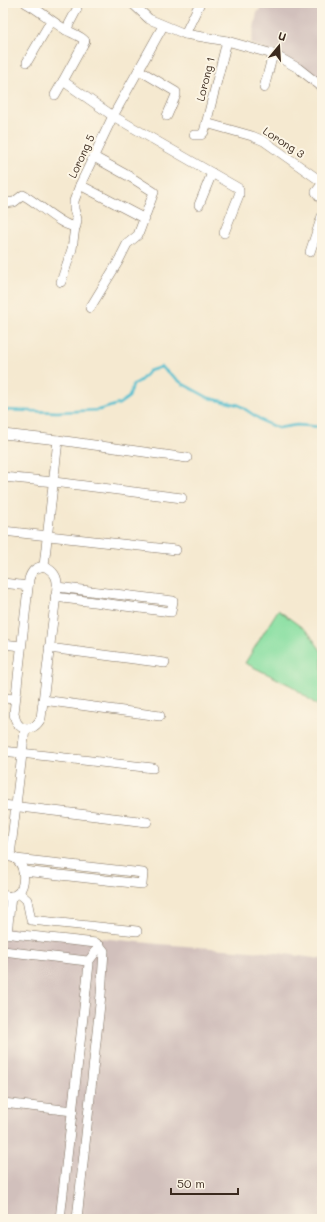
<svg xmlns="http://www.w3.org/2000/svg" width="325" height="1222" font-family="Mali,sans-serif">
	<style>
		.industrial { fill: #d1c0bc }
		.green { fill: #89dfa2; stroke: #628460 }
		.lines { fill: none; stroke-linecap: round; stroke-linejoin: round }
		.stream { stroke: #54bfd0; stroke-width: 2.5 }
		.minor-casing { stroke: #7c6d5c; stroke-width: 10 }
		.minor { stroke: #fff; stroke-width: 9 }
		.labels { text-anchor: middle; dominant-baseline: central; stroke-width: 4; stroke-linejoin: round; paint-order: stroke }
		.street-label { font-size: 11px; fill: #3b2a1e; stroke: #fcf5e5 }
	</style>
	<rect width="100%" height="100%" fill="#fcf5e5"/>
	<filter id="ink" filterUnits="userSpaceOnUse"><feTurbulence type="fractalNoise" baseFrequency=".025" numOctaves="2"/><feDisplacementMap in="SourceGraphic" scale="8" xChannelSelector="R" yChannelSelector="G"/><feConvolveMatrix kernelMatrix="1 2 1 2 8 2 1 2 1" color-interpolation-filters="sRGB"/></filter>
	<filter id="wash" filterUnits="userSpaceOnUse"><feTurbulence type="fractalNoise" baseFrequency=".012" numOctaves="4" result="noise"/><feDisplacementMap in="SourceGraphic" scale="16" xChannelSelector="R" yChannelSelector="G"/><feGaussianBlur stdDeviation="0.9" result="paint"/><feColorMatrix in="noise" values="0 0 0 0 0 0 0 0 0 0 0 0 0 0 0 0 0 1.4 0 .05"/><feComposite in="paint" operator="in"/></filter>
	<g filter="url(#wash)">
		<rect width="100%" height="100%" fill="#f5e9d0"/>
		<g class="industrial">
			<path d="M264,3H322V90L297,67L251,43L257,13Z"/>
			<path d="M3,928L159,944L278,953L322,959V1219H3Z"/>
		</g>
		<path class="green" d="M278,610L308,632L322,652V709L292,686L245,663Z"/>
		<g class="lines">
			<path class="stream" d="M3,410L57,412L99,410L119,404L129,397L133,385L141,380L149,371L161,367L183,384L209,398L239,405L264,422L278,428L297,425L322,427"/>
		</g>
	</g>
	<g filter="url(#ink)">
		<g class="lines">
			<g class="minor-casing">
				<g id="minor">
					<path d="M26,3C39,10 50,20 63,28C70,33 80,35 85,41L63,81L113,116L238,188L239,190V195L224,233"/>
					<path d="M132,3L149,19L185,34L227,41L273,54L298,68L322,87"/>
					<path d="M66,30L77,9"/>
					<path d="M185,34L200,3"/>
					<path d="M27,62L51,21"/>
					<path d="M139,70L176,92V95L167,116"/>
					<path d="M264,88L273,54"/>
					<path d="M55,95L63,81"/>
					<path d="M206,123L252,136L264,141L322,182"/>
					<path d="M194,135H201L204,132L227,41"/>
					<path d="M322,184L316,192L322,200"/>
					<path d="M80,185L145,219"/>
					<path d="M4,203L14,202L23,195C36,201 64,229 76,226L77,219L74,209V201L80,185L113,116L163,26"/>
					<path d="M199,205L212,173"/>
					<path d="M310,252L322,216"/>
					<path d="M61,282L72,249L75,227"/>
					<path d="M90,308L118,262L127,244L138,235L154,192L132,178L94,157"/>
					<path d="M3,434L58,440L187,458"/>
					<path d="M3,477L54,482L182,498"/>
					<path d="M3,531L176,550"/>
					<path d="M44,566C53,571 58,576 57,587L41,718C33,734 16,732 14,713L29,579C32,570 35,568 44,566Z"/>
					<path d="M44,566L58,440"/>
					<path d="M3,583L28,586"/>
					<path d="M55,597L171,612L173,601L57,587"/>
					<path d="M3,644L21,646"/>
					<path d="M49,648L165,663"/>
					<path d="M3,698L15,699"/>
					<path d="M43,700L160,716"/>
					<path d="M3,751L153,768"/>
					<path d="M3,805L147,822"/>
					<path d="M10,856L25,729"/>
					<path d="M3,858C30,848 31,906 3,895"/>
					<path d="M16,859L143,873L142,884L23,871"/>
					<path d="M19,893L27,900L31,920L137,931"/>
					<path d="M3,933L96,943L100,946L104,951L101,995L77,1219"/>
					<path d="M7,934L11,896"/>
					<path d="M3,951L87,961L89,964L60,1219"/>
					<path d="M88,962L100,946"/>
					<path d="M3,1103L73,1111"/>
				</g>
			</g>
			<use href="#minor" class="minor"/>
		</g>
	</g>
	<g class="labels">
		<g class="street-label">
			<text transform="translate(205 79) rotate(-76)">Lorong 1</text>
			<text transform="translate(284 142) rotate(33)">Lorong 3</text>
			<text transform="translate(81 156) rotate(-65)">Lorong 5</text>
		</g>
	</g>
	<rect width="325" height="1222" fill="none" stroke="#fcf5e5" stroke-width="16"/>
	<g transform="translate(279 46) rotate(18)" stroke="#fcf5e5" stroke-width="3" paint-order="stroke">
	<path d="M0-3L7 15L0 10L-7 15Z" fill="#3b2a1e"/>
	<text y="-6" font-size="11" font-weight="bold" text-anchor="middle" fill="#3b2a1e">U</text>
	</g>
	<path d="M171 1188v6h67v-6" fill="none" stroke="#3b2a1e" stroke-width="2"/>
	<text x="177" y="1188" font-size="12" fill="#3b2a1e" stroke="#fcf5e5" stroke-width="3" paint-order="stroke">50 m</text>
</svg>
